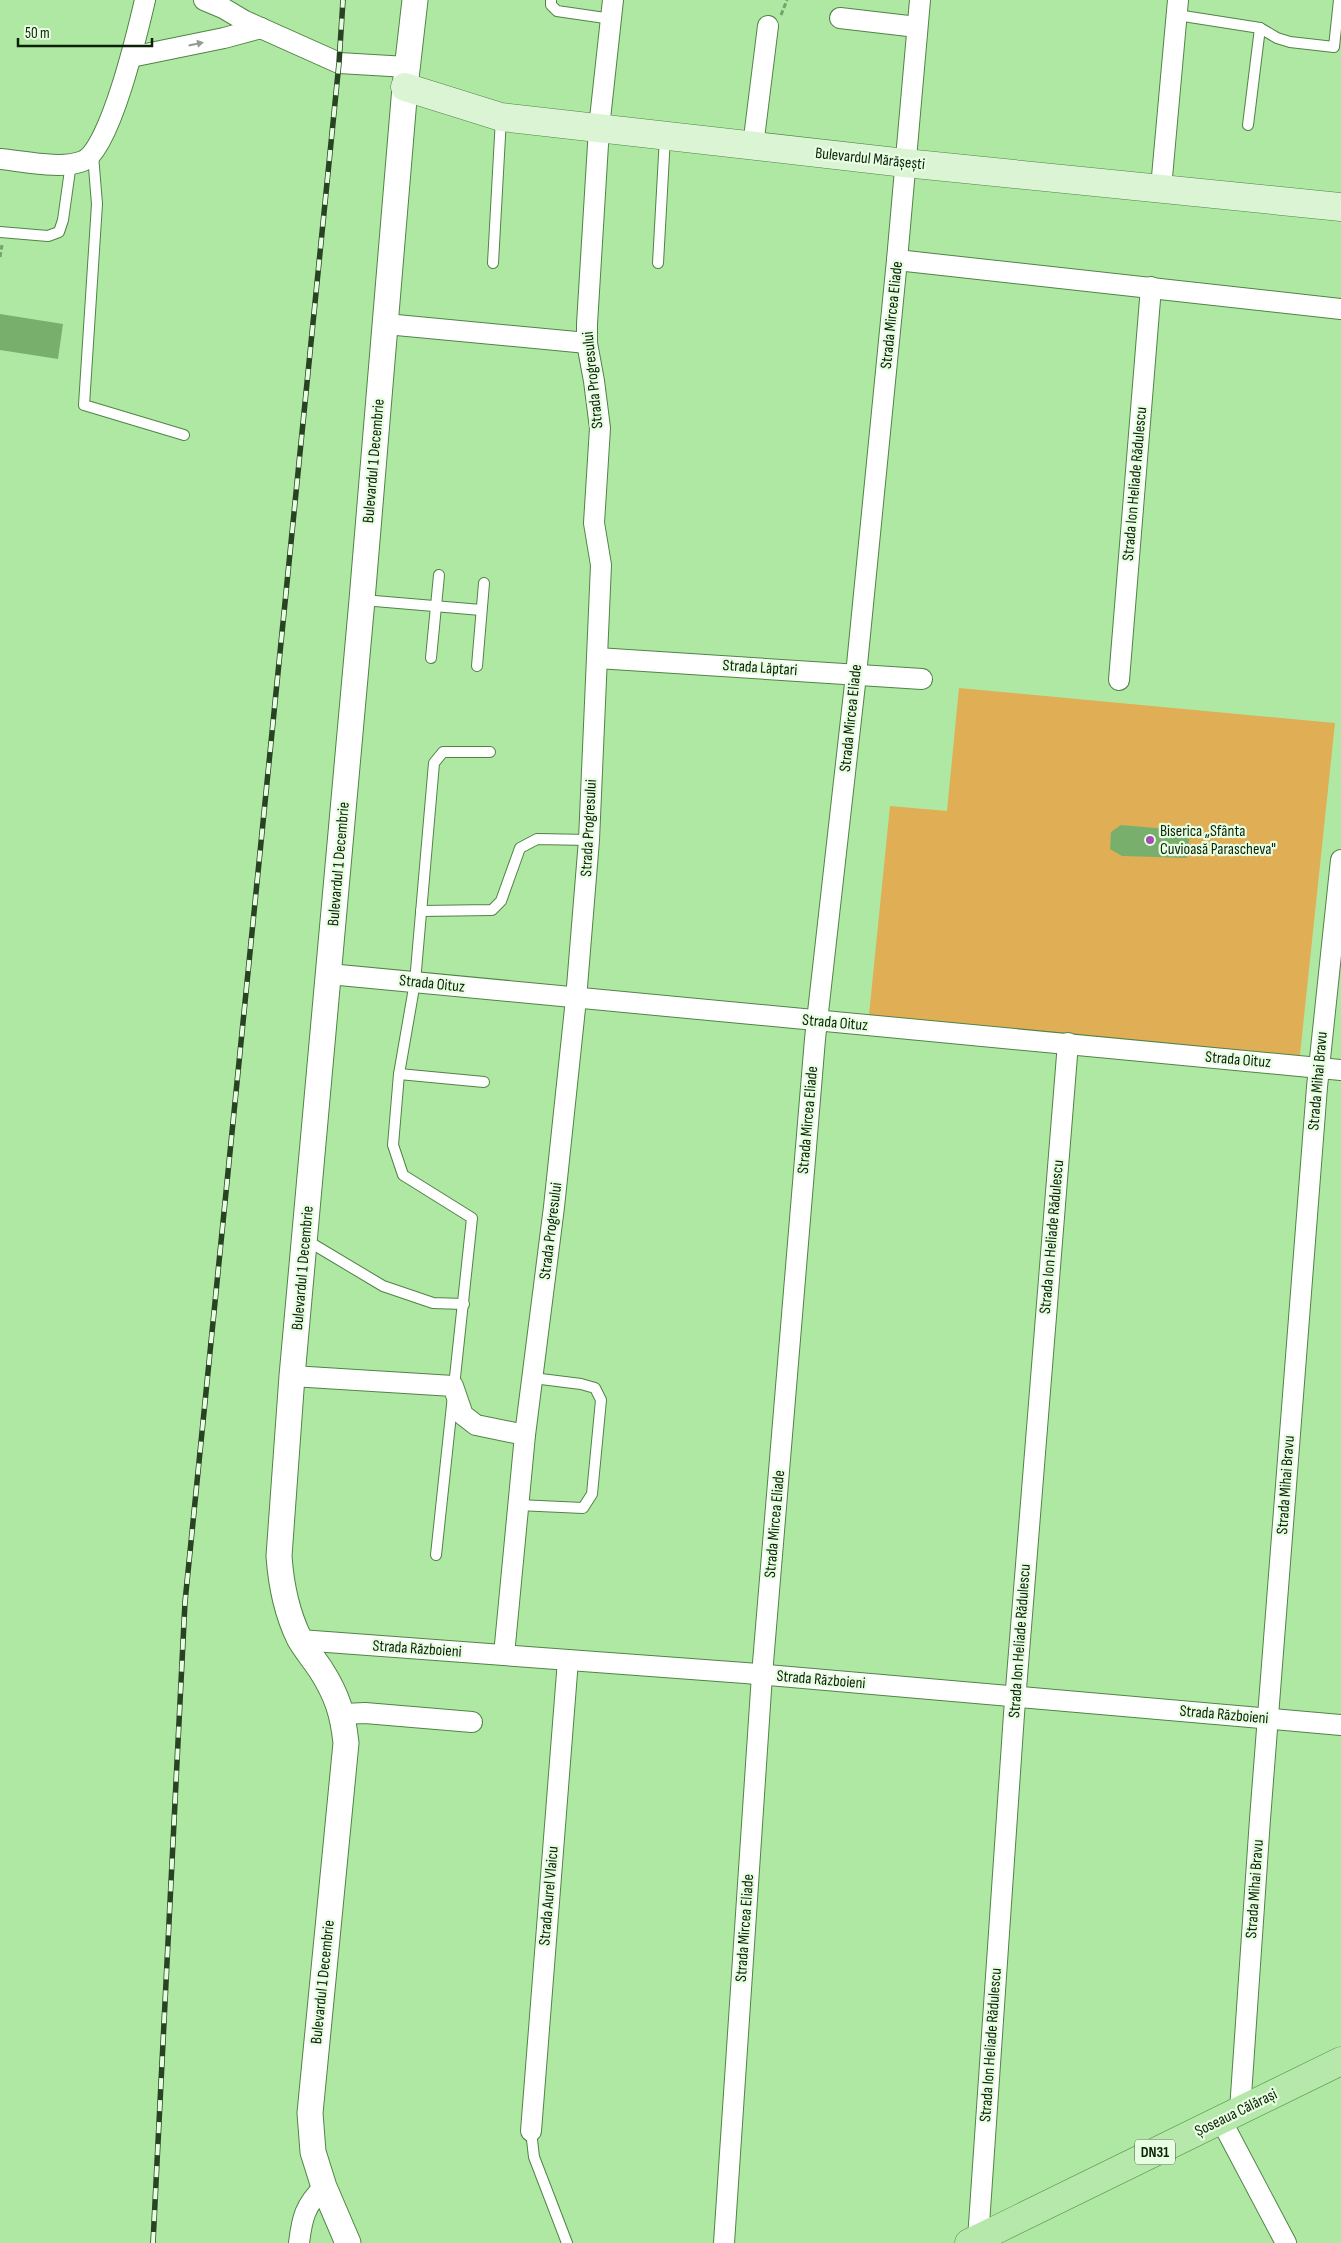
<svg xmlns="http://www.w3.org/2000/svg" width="1341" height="2243" font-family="'Sofia Sans Condensed',sans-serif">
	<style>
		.green { fill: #e0ae55 }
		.building { fill: #79af6d }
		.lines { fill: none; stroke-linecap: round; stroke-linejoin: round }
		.service-casing { stroke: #508445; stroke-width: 12 }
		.minor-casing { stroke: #508445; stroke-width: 22 }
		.tertiary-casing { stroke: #508445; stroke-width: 27 }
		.secondary-casing { stroke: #508445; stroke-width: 29 }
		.primary-casing { stroke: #5a994c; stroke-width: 29 }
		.path { stroke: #75a26c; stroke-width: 3; stroke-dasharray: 5 2.5; stroke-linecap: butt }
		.service { stroke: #fff; stroke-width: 10 }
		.minor { stroke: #fff; stroke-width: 20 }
		.tertiary { stroke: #fff; stroke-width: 25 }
		.secondary { stroke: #daf4d4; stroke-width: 28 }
		.primary { stroke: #b5e8aa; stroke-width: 28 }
		.rail-casing { stroke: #284322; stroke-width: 5.5 }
		.rail { stroke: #e7fee2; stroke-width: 4; stroke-dasharray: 11; stroke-linecap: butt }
		.oneway { fill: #929b8f }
		.poi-dot { fill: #a54cb8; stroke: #e7fee2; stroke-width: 2 }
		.labels { text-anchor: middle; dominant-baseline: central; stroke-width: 4.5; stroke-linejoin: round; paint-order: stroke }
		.shield { fill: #e7fee2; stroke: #4e6349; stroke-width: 1 }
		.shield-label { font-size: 15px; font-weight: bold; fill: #0c2107 }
		.street-label { font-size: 16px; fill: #0c2107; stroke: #e7fee2 }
		.poi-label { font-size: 16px; fill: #0c2107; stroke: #e7fee2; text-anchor: start }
	</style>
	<rect width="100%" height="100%" fill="#afe8a3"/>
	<path class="green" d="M959,688L1335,723L1299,1064L869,1015L890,806L947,811Z"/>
	<g class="building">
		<path d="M0,314L63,324L58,359L0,350Z"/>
		<path d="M1121,825L1190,831L1187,858L1122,856L1110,849L1111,832Z"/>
	</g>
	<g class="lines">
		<g class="service-casing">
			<g id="service">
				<path d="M551,0V5L557,11L612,19"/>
				<path d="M1177,15L1260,28L1277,38L1290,42L1334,47L1339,0"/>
				<path d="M1248,125L1260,28"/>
				<path d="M93,155L97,204L84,405L184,435"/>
				<path d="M0,232L48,236L59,232L63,220L71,163"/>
				<path d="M493,263L501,118"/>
				<path d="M658,263L665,137"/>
				<path d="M363,600L481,610"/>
				<path d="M431,658L439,575"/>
				<path d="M477,666L484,583"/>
				<path d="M421,911L492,910L501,901L520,848L537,839L589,840"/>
				<path d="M399,1074L484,1082"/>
				<path d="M306,1240L383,1286L433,1303L464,1304"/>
				<path d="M518,1505L583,1508L592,1494L601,1400L595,1388L581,1384L533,1378"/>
				<path d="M436,1555L472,1218L403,1175L393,1145L399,1074L415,982L434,763L443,752H490"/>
				<path d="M531,2131L534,2157L567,2243"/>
			</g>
		</g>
		<g class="minor-casing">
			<g id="minor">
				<path d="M204,0L223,8L245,21L339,63L407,67"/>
				<path d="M840,18L917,27"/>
				<path d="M131,57L224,38L261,28"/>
				<path d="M753,146L768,26"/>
				<path d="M0,159C23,161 62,170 83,161C110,150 138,30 145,0"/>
				<path d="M1161,188L1178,0"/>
				<path d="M897,260L1341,309"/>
				<path d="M386,324L587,343"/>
				<path d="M597,658L922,679"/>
				<path d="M1119,680L1151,287"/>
				<path d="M329,974L1341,1070"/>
				<path d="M292,1376L453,1386L463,1415L476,1425L525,1435"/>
				<path d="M300,1640L745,1673L1341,1725"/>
				<path d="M504,1655L525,1435L554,1207L576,999L589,840L601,565L594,523L600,428L594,381L587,343V324L599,128L613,0"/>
				<path d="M343,1714L365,1713L472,1722"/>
				<path d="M1240,2110L1260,1819L1317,1087L1341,860"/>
				<path d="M1221,2120L1286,2243"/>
				<path d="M531,2131L568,1660"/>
				<path d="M978,2239L1014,1714L1068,1043"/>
				<path d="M299,2243C302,2218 305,2205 324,2187"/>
				<path d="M724,2243L762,1675L815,1039L856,675L897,260L920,0"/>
			</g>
		</g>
		<g class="tertiary-casing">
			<path id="tertiary" d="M348,2243L324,2187L313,2152L310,2113L346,1743C343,1714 337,1695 321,1670C314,1659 305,1649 299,1638C286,1611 281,1585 279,1556L292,1376L362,600L405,87L415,0"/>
		</g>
		<g class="secondary-casing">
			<path id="secondary" d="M405,87L501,117L905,163L1341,207"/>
		</g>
		<g class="primary-casing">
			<path id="primary" d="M969,2243L1341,2061"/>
		</g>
		<g class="path">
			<path d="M781,15L787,0"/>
			<path d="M0,257L2,245"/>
		</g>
		<use href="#service" class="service"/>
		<use href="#minor" class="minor"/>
		<use href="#tertiary" class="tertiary"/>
		<use href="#secondary" class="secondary"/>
		<use href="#primary" class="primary"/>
		<g class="rail-casing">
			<path id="rail" d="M153,2243L185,1602L339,63L343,0"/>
		</g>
		<use href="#rail" class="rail"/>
	</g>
	<defs><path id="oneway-solid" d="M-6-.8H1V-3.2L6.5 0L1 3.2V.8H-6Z" transform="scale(1.25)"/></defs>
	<use class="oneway" href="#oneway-solid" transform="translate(196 44) rotate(-12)"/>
	<circle class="poi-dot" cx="1150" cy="840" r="5"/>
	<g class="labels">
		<rect class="shield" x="1135" y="2139.5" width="40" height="25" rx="4"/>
		<g class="shield-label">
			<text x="1155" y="2152">DN31</text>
		</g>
		<g class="street-label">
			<text transform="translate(870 159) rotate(6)">Bulevardul Mărășești</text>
			<text transform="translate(892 315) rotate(-84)">Strada Mircea Eliade</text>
			<text transform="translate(593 380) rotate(-96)">Strada Progresului</text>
			<text transform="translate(374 461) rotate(-85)">Bulevardul 1 Decembrie</text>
			<text transform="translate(1135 484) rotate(-85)">Strada Ion Heliade Rădulescu</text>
			<text transform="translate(760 668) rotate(4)">Strada Lăptari</text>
			<text transform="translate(851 718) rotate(-84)">Strada Mircea Eliade</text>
			<text transform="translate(589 828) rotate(-87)">Strada Progresului</text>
			<text transform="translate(339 864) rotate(-85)">Bulevardul 1 Decembrie</text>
			<text transform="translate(432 984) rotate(6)">Strada Oituz</text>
			<text transform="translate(835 1023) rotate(5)">Strada Oituz</text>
			<text transform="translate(1238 1060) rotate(5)">Strada Oituz</text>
			<text transform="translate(1318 1081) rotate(-85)">Strada Mihai Bravu</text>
			<text transform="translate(808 1120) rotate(-85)">Strada Mircea Eliade</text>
			<text transform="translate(551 1231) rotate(-83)">Strada Progresului</text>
			<text transform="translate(1052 1237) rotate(-85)">Strada Ion Heliade Rădulescu</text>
			<text transform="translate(303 1268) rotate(-85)">Bulevardul 1 Decembrie</text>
			<text transform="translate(1286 1485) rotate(-86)">Strada Mihai Bravu</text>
			<text transform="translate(775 1524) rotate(-85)">Strada Mircea Eliade</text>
			<text transform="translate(1020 1641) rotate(-86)">Strada Ion Heliade Rădulescu</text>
			<text transform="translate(417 1649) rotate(4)">Strada Războieni</text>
			<text transform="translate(821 1680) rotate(5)">Strada Războieni</text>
			<text transform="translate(1224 1715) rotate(5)">Strada Războieni</text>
			<text transform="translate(1255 1889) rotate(-86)">Strada Mihai Bravu</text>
			<text transform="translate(549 1896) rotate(-85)">Strada Aurel Vlaicu</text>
			<text transform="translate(745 1928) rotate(-86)">Strada Mircea Eliade</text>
			<text transform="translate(323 1982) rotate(-84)">Bulevardul 1 Decembrie</text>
			<text transform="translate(991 2045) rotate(-86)">Strada Ion Heliade Rădulescu</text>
			<text transform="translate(1236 2113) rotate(-26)">Șoseaua Călărași</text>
		</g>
		<g class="poi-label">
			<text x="1160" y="831">Biserica „Sfânta<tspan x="1160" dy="18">Cuvioasă Parascheva"</tspan></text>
		</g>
	</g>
	<path d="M18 38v8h134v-8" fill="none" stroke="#0c2107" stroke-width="2.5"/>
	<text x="25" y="38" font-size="15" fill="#0c2107" stroke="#e7fee2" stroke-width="4" paint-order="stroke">50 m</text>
</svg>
